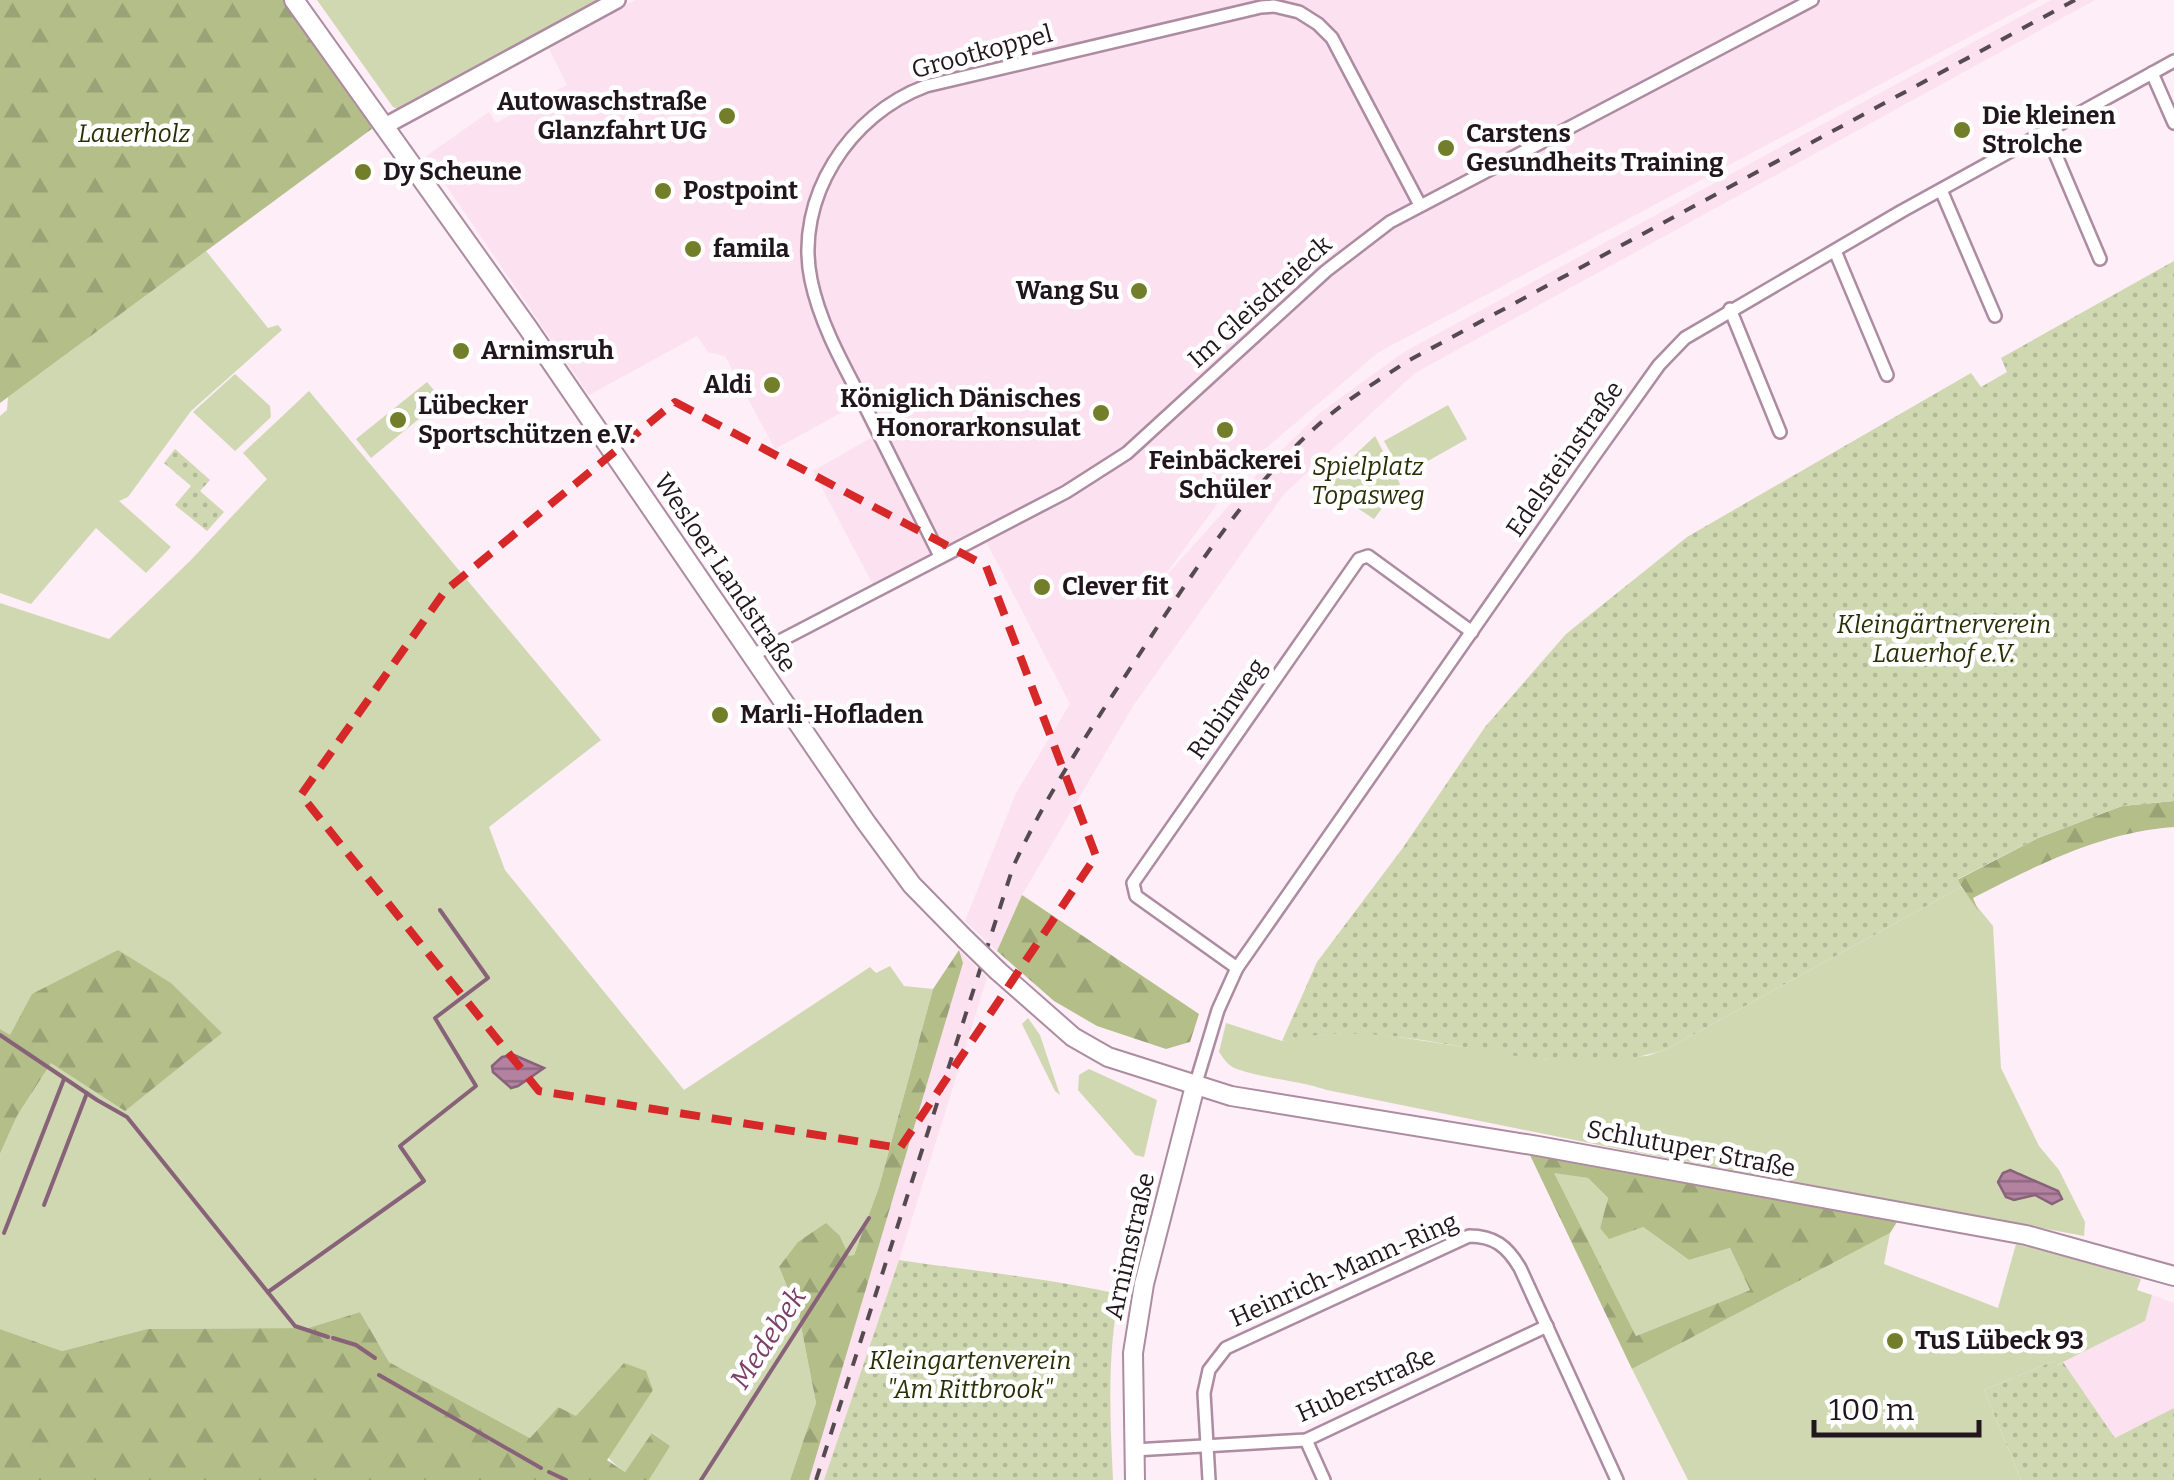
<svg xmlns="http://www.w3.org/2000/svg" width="2174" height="1480" font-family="Bitter,serif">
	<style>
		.built { fill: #fce1f0 }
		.green { fill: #d0d8b2; fill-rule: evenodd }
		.forest { fill: url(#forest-firs); fill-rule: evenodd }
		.garden { fill: url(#garden-dots) }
		.water { fill: url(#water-rules); stroke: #886279; stroke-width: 2.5 }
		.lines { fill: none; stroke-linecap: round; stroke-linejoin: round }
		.stream { stroke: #886279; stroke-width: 4 }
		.minor-casing { stroke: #ad8ba0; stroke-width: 16 }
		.tertiary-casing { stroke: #ad8ba0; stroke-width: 20 }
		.secondary-casing { stroke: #ad8ba0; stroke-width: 22 }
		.minor { stroke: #fff; stroke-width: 11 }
		.tertiary { stroke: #fff; stroke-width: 15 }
		.secondary { stroke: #fff; stroke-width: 18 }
		.rail { stroke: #564a51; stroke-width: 4; stroke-dasharray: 12 12; stroke-linecap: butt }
		.secondary-bridge-casing { stroke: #ad8ba0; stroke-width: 22; stroke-linecap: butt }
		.secondary-bridge { stroke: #fff; stroke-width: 18 }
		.marked { fill: none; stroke: #d62828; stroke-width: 8; stroke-dasharray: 20 12; stroke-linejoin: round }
		.poi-dot { fill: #727e2a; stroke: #fff; stroke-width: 4 }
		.labels { text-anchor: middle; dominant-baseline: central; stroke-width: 9; stroke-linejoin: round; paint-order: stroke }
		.street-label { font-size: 25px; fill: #22161d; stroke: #fff }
		.poi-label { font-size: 25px; font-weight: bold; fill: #22161d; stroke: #fff; text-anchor: start }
		.park-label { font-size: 25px; font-style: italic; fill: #292f05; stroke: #fff }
		.water-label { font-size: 28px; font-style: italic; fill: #7d3e68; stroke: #fff }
	</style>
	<defs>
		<pattern id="forest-firs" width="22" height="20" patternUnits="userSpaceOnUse" patternTransform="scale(2.5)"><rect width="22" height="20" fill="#b4be89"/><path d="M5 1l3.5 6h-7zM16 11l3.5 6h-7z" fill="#9aa376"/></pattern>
		<pattern id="garden-dots" width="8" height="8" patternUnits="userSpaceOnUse" patternTransform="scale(2.5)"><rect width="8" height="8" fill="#d0d8b2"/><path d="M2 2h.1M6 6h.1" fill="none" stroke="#b2b999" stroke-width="1.8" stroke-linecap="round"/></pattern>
		<pattern id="water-rules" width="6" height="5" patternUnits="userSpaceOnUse" patternTransform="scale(2.5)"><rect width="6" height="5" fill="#b382a0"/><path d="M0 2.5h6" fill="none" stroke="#916982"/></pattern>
	</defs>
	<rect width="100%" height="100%" fill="#fdeef7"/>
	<g class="built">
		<path d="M635,0H2038L1379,352L1246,465L1157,586L1261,470L1321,412L1404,352L2051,0H2095L1415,373L1284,494L1133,706L1022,895L997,951L965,921L1016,793L1070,704L987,543L880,598L813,471L871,438L855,405L775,449L725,356L708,352L697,336L589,395L426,156L489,112L496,123L567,85L548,47Z"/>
		<path d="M959,950L987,978L899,1260L824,1480H809L963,963Z"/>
		<path d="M2152,1295L2174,1303V1408L2115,1438L2063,1362L2145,1321Z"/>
	</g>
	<g class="green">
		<path d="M317,0H600L398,109L393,107Z"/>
		<path d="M206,251L268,328L278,325L282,330L191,411L128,497L119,501L171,547L146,573L96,528L31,604L0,593V416L7,410L8,397Z"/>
		<path d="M235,374L270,406L271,417L235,451L193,412Z"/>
		<path d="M427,382L442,400L371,458L356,439Z"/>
		<path d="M309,391L601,740L489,827L505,870L684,1090L870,967L876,973L890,966L904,986L933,989L879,1187L854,1255L849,1257L840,1236L779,1267L799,1316L816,1403L790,1480H649L669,1446L653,1433L625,1472C598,1454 587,1423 558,1407L530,1438L389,1362L360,1312L308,1328L147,1329L62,1351L0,1329V1154L17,1116L51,1063L222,1033L9,1035L0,1029V603L109,639L191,560L267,479L243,453Z"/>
		<path d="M1448,405L1467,439L1403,475L1384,441Z"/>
		<path d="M1375,436L1400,484L1374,519L1323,485Z"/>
		<path d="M1961,887L1993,926L2001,1068L2039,1146L2059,1170L2085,1222L2084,1236L1609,1147L1327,1090C1298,1080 1265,1079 1237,1069C1228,1066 1224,1059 1219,1052L1226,1023L1282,1041L1307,1035L1366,1032L1549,1060L1647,1056L1667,1049ZM2017,1171L2027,1179L2058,1191L2052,1204L2035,1195L2014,1200Z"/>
		<path d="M1028,1018L1040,1035L1060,1095L1055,1091L1022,1024Z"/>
		<path d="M1089,1069L1157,1100L1144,1157L1135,1155L1078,1090L1079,1075Z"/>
		<path d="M1553,1172L1588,1178L1608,1198L1600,1228L1643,1227L1689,1260L1730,1248L1750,1290L1636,1336Z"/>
		<path d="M1890,1233L1884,1264L1998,1308L2016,1244L2090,1262L2141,1279L2137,1290L2152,1295L2145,1321L2057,1365L2054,1361L1984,1390L2021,1480H1688L1632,1369Z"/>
	</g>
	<g class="forest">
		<path d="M0,0H284L373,128L0,403Z"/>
		<path d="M2174,801V827C2102,832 2037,865 1973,898L1979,912L1957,880L2038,838L2122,806Z"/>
		<path d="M1022,895L1199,1014L1190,1042L1166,1049L1097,1026L1054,1001L997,951Z"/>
		<path d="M118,950L171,983L222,1033L125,1111L51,1063L17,1116L0,1154V1029L10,1035L32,994Z"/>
		<path d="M959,950L963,963L809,1480H790L816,1403L799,1316L779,1267L798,1242L826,1223L840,1236L849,1256L854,1255L879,1187L933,989Z"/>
		<path d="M1529,1153L1897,1222L1890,1233L1632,1369ZM1554,1173L1588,1178L1608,1198L1600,1228L1609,1239L1643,1227L1689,1260L1730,1248L1750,1290L1636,1336Z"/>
		<path d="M360,1312L389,1362L530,1438L558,1407L576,1416L624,1363L646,1371L653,1390L607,1460L625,1472L652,1433L670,1446L649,1480H0V1329L62,1351L147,1329L308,1328Z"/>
	</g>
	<g class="garden">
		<path d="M2174,261V801L2122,806L2038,838L1958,879L1961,887L1667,1049C1541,1092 1410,1009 1282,1041L1317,962L1402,849L1485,727L1566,634L1687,537L1971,373L1981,387L2007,372L2001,358Z"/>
		<path d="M175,449L210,480L200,491L224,512L207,531L175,505L191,486L164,463Z"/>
		<path d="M899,1260C973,1271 1047,1278 1119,1294C1107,1357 1110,1416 1113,1480H824Z"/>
		<path d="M2054,1361L2058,1365L2063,1362L2115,1438L2174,1408V1480H2021L1984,1390Z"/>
	</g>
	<g class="water">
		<path d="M514,1055L544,1068L518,1086L511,1088L493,1072L492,1066L502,1057Z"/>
		<path d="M2010,1170L2058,1191L2062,1199L2052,1204L2035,1195L2014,1200L2006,1197L1998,1182L2003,1173Z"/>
	</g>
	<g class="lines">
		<g class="stream">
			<path d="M0,1035L97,1100L127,1117L295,1326L328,1337"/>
			<path d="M44,1205L87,1093"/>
			<path d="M4,1233L64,1079"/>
			<path d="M268,1292L424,1181L400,1146L476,1086L435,1018L488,978L440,910"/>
			<path d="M333,1338L356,1345L375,1358"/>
			<path d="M379,1375L541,1468"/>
			<path d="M549,1472L566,1480"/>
			<path d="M701,1480L869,1218"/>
		</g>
		<g class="minor-casing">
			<g id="minor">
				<path d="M2152,73L2174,123"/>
				<path d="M2046,132L2100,259"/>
				<path d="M1941,190L1995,316"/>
				<path d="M1835,251L1887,375"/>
				<path d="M1730,309L1780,432"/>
				<path d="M940,556C915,506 890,456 865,406C844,366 820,324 811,280C794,198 850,114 926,86L1261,7L1274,6L1299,12L1318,24L1332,38L1420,205"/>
				<path d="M751,656L1066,492L1127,453L1326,271L1390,222L1812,0"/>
				<path d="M1237,968L1136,896L1133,883L1359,559L1368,556L1472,632"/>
				<path d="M1195,1086L1218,1010L1237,968L1594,456L1659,365L1685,338L1902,211L2174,61"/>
				<path d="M1306,1440L1324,1480"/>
				<path d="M1134,1450L1306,1440L1547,1326"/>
				<path d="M1209,1480L1204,1393L1209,1370L1226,1348L1469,1236C1494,1236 1507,1246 1520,1268L1617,1480"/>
			</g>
		</g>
		<g class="tertiary-casing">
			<path id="tertiary" d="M385,126L617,0"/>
		</g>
		<g class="secondary-casing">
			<g id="secondary">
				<path d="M294,0L528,328L865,821L912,885L965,939"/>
				<path d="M998,971L1073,1037L1108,1057L1231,1096L1538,1146L2026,1235L2174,1276"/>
				<path d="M1135,1480L1133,1353L1144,1284L1195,1086"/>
			</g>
		</g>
		<use href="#minor" class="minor"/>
		<use href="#tertiary" class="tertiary"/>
		<use href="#secondary" class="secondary"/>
		<path class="rail" d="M816,1480L1013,867C1046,795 1090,730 1133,664C1191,576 1249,482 1331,414C1354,395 1381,379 1406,362L2075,0"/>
		<g class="secondary-bridge-casing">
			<path id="secondary-bridge" d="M965,939L998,971"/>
		</g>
		<use href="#secondary-bridge" class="secondary-bridge"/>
	</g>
	<path class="marked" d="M675,402L986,566L1096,856L900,1148L539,1091L301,795L445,591Z"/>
	<g class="poi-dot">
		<circle cx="727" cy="116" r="10"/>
		<circle cx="1962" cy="130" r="10"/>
		<circle cx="1446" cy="148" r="10"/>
		<circle cx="363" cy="172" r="10"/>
		<circle cx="663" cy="191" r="10"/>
		<circle cx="693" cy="249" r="10"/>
		<circle cx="1139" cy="291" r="10"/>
		<circle cx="461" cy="351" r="10"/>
		<circle cx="772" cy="385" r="10"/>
		<circle cx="1101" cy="413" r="10"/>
		<circle cx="398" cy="420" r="10"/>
		<circle cx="1225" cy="430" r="10"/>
		<circle cx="1042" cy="587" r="10"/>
		<circle cx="720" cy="715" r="10"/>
		<circle cx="1895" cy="1341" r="10"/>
	</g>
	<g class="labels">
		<g class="street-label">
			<text transform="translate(982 52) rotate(-15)">Grootkoppel</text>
			<text transform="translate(1260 302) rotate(-42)">Im Gleisdreieck</text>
			<text transform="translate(1565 459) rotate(-55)">Edelsteinstraße</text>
			<text transform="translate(725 573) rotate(56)">Wesloer Landstraße</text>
			<text transform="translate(1227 709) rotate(-55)">Rubinweg</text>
			<text transform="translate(1691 1149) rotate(11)">Schlutuper Straße</text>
			<text transform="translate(1130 1246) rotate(-77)">Arnimstraße</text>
			<text transform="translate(1344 1270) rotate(-24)">Heinrich-Mann-Ring</text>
			<text transform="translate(1366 1385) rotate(-24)">Huberstraße</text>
		</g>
		<g class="poi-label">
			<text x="707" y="102" text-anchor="end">Autowaschstraße<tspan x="707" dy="29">Glanzfahrt UG</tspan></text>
			<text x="1982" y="116">Die kleinen<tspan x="1982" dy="29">Strolche</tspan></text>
			<text x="1466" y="134">Carstens<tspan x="1466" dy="29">Gesundheits Training</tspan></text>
			<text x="383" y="172">Dy Scheune</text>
			<text x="683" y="191">Postpoint</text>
			<text x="713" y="249">famila</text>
			<text x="1119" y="291" text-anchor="end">Wang Su</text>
			<text x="481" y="351">Arnimsruh</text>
			<text x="752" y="385" text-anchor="end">Aldi</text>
			<text x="1081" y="399" text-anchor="end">Königlich Dänisches<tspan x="1081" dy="29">Honorarkonsulat</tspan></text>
			<text x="418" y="406">Lübecker<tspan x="418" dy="29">Sportschützen e.V.</tspan></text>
			<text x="1225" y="461" text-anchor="middle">Feinbäckerei<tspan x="1225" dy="29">Schüler</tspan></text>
			<text x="1062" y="587">Clever fit</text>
			<text x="740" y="715">Marli-Hofladen</text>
			<text x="1915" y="1341">TuS Lübeck 93</text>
		</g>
		<g class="park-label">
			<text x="134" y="134">Lauerholz</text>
			<text x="1368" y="467">Spielplatz<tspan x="1368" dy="29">Topasweg</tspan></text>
			<text x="1944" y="625">Kleingärtnerverein<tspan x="1944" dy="29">Lauerhof e.V.</tspan></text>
			<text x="970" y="1361">Kleingartenverein<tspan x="970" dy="29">"Am Rittbrook"</tspan></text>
		</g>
		<g class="water-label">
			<text transform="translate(768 1338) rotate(-57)">Medebek</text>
		</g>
	</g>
	<path d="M1814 1420v15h165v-15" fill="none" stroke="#22161d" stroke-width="5"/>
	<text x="1829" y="1420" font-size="30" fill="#22161d" stroke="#ffffff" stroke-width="8" paint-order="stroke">100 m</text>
</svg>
